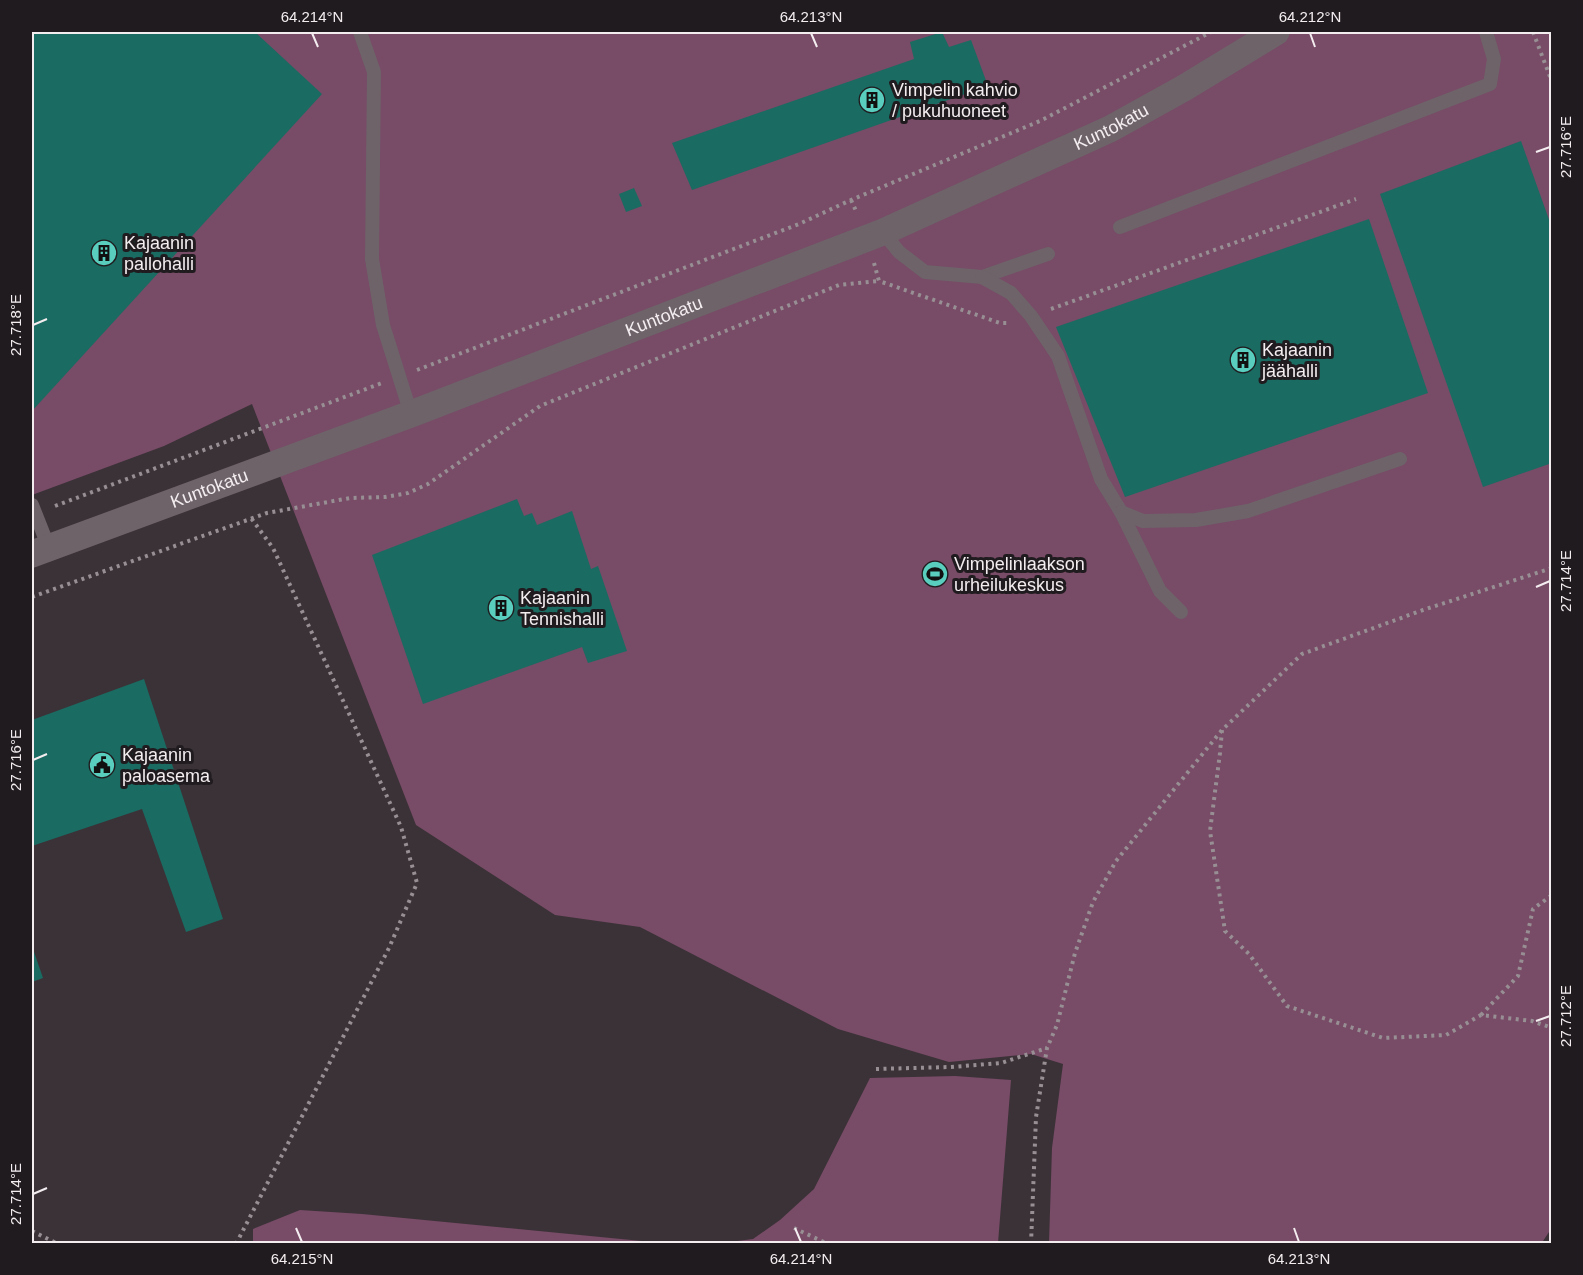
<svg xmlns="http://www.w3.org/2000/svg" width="1583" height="1275" font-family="Helvetica,sans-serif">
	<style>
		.green { fill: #784b67 }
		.building { fill: #1a6b62 }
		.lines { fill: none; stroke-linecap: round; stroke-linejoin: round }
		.path { stroke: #978f93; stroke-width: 4; stroke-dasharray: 3 4.5; stroke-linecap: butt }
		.service { stroke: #6e6369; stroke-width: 14 }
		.minor { stroke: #6e6369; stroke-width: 27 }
		.ticks { fill: none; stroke: #f3edf0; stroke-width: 2 }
		.labels { text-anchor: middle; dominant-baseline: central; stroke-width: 6; stroke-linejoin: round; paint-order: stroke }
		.poi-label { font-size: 18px; fill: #f3edf0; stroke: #201b1e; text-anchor: start }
		.street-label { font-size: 18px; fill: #f3edf0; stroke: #201b1e }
		.neatline { fill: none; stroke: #f3edf0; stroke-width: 2 }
		.ticks-label { font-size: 15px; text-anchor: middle; fill: #f3edf0 }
	</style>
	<rect width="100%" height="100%" fill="#3b3237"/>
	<g class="green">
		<path d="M32,32H1551V1229L1541,1244L1049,1243L1052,1148L1063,1064L1031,1054L949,1062L838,1029L640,927L555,915L416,825L252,404L164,446L32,495Z"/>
		<path d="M955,1076L1011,1080L998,1243H722L753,1239L780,1220L814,1189L870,1078Z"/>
		<path d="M300,1210L362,1214L662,1243H253V1229Z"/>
	</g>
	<g class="building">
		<path d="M32,32H255L322,94L32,411Z"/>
		<path d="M942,32L949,47L971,40L988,86L692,190L672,143L914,59L910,42Z"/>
		<path d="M1521,141L1552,228V463L1483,487L1380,194Z"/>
		<path d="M634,188L642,206L626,212L619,194Z"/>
		<path d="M1369,219L1428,393L1125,497L1056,327Z"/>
		<path d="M517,499L524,516L532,513L537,525L572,511L591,569L598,566L627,651L588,663L582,647L423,704L372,555Z"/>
		<path d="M144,679L223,919L186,932L142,809L32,846V720Z"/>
		<path d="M32,946L43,978L32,982Z"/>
	</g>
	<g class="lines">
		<g class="path">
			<path d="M1533,32L1552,82"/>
			<path d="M851,200L857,213"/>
			<path d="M874,263L879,281L1000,323H1010"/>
			<path d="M1051,309L1356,199"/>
			<path d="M417,370L799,224L851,200L1040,121L1211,32"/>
			<path d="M55,506L382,383"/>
			<path d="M32,597L267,513L350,498L385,497L408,493L428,484L540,406L839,285L879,281"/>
			<path d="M1222,730L1220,753L1210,831L1225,931L1249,954L1287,1006L1383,1038L1446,1035L1481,1015L1532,1021L1552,1028"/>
			<path d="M1481,1015L1518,976L1533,909L1552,895"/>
			<path d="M876,1069L951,1067L1001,1063L1047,1048"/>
			<path d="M794,1228L828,1244"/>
			<path d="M32,1231L58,1244"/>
			<path d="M236,1244L389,948L417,883L401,827L273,548L251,518"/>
			<path d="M1031,1244L1036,1117L1047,1048L1057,1025L1075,953L1093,902L1116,861L1222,730L1302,654L1423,610L1552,568"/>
		</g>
		<g class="service">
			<path d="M360,32L374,72L372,259L383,325L411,414"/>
			<path d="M1120,227L1490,84L1494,59L1486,32"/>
			<path d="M883,232L899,252L925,272L982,277L1048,254"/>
			<path d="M982,277L1011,293L1031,316L1058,356L1101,479L1121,512L1143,521L1196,520L1248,511L1400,459"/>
			<path d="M32,505L49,548"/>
			<path d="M1121,512L1160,591L1181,612"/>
		</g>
		<path class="minor" id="s1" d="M32,554L411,414L883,232L1110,129L1184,88L1276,32"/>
	</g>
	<path class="ticks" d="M312,33L318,47M811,33L817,47M1310,33L1315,47M1536,152L1550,147M33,325L47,319M1536,587L1550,581M33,760L47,754M1536,1021L1550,1016M33,1194L47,1188M296,1228L302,1242M795,1228L801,1242M1294,1228L1299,1242"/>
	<defs>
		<g id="building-disc" transform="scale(1.35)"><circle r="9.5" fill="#59cebe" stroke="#201b1e"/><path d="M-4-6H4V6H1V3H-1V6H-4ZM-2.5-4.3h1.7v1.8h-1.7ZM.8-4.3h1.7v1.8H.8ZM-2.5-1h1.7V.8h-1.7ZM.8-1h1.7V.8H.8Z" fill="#111"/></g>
		<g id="stadium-disc" transform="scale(1.35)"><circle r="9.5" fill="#59cebe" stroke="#201b1e"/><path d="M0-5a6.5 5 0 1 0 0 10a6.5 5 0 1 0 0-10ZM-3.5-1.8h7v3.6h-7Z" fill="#111"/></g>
		<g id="civic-disc" transform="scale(1.35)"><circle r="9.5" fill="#59cebe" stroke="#201b1e"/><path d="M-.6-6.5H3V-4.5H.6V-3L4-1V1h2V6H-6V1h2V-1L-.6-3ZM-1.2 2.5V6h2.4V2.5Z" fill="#111"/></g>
	</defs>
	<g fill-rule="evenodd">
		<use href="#building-disc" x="872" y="100"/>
		<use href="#building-disc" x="104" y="253"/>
		<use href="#building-disc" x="1243" y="360"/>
		<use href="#stadium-disc" x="935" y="574"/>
		<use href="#building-disc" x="501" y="608"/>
		<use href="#civic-disc" x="102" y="765"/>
	</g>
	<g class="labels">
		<g class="poi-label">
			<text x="892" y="90">Vimpelin kahvio<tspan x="892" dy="21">/ pukuhuoneet</tspan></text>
			<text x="124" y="243">Kajaanin<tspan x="124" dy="21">pallohalli</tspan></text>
			<text x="1262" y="350">Kajaanin<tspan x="1262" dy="21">jäähalli</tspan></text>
			<text x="954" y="564">Vimpelinlaakson<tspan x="954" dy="21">urheilukeskus</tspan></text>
			<text x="520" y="598">Kajaanin<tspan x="520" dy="21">Tennishalli</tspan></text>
			<text x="122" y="755">Kajaanin<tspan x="122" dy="21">paloasema</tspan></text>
		</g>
		<g class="street-label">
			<text stroke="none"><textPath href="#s1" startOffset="1161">Kuntokatu</textPath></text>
			<text stroke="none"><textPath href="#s1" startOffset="675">Kuntokatu</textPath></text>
			<text stroke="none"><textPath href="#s1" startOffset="189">Kuntokatu</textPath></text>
		</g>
	</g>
	<rect width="1583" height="1275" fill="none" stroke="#201b1e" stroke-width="66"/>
	<rect x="33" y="33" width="1517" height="1209" class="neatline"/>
	<g class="ticks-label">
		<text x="312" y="22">64.214°N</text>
		<text x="811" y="22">64.213°N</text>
		<text x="1310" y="22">64.212°N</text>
		<text transform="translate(1566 147) rotate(-90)" y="5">27.716°E</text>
		<text transform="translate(16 325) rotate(-90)" y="5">27.718°E</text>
		<text transform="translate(1566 581) rotate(-90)" y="5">27.714°E</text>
		<text transform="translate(16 760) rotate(-90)" y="5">27.716°E</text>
		<text transform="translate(1566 1016) rotate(-90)" y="5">27.712°E</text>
		<text transform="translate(16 1194) rotate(-90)" y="5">27.714°E</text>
		<text x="302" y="1264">64.215°N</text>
		<text x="801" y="1264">64.214°N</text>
		<text x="1299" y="1264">64.213°N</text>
	</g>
</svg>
